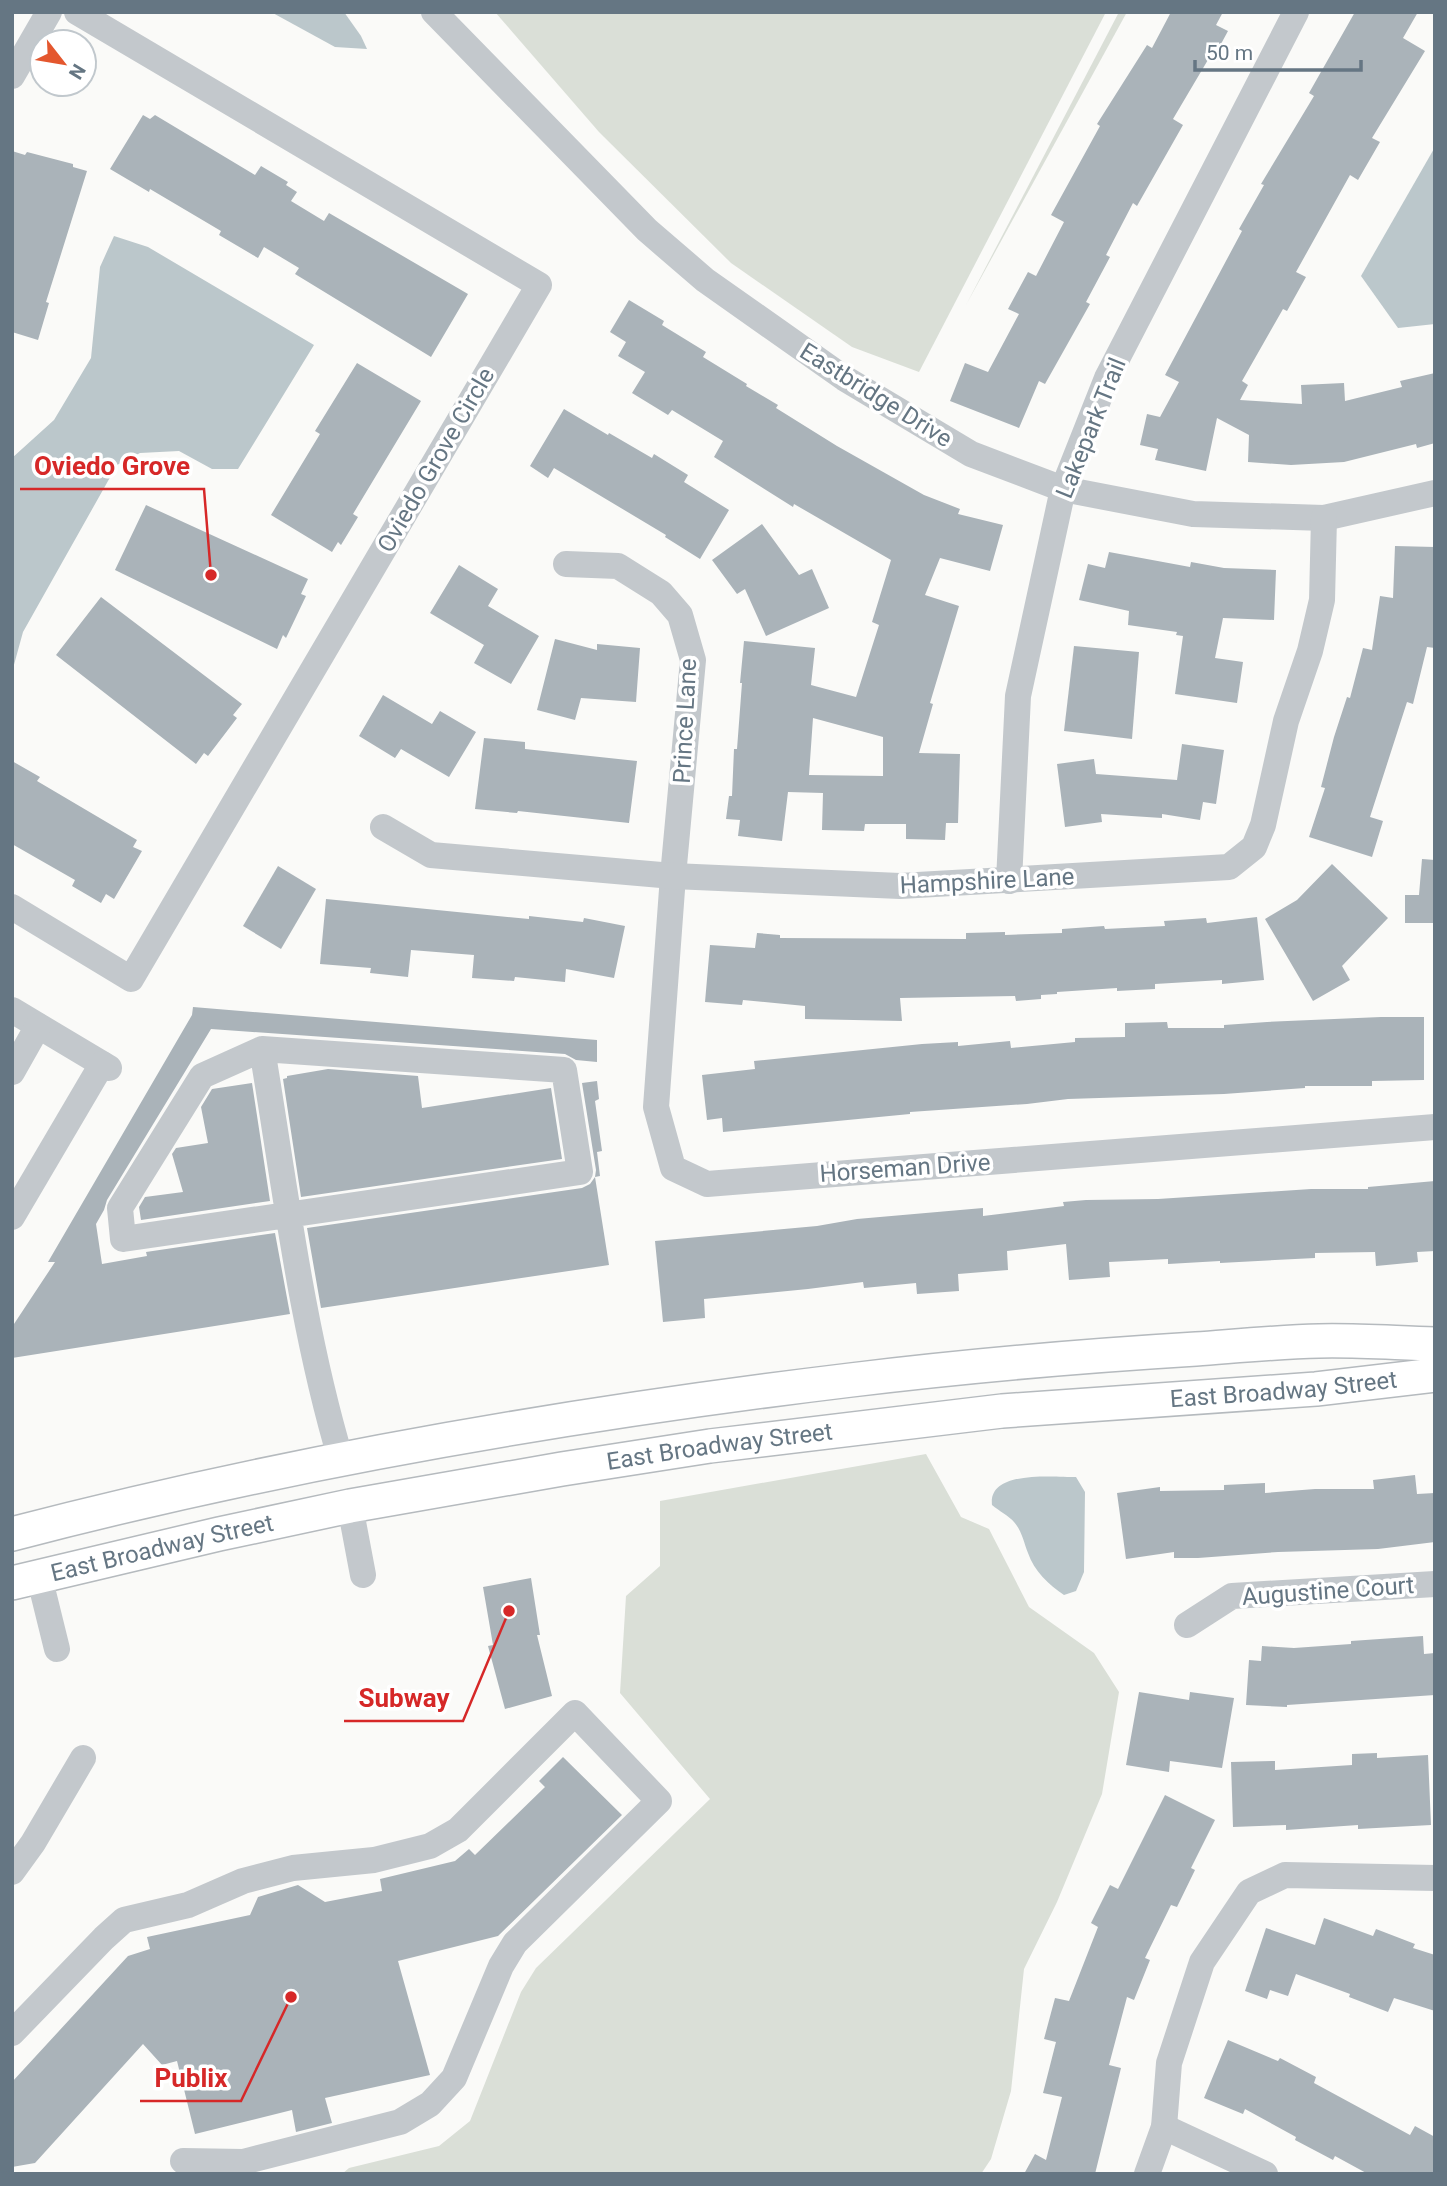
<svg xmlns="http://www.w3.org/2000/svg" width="1447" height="2186" font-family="Roboto,sans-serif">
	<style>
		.green { fill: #dadfd7 }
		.water { fill: #bbc7cb }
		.building { fill: #aab3b9; fill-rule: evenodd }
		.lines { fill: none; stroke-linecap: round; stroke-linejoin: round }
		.major-casing { stroke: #b5babe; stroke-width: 36 }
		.minor { stroke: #c3c8cc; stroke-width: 26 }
		.major { stroke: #fff; stroke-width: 33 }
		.labels { text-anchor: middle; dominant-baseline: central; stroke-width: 7; stroke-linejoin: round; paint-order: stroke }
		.street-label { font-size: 24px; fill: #657683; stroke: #fff }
		.leader { fill: none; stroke: #d62828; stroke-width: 2.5 }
		.callout-dot { fill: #d62828; stroke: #fff; stroke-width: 2.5 }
		.callout-label { font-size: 26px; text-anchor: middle; font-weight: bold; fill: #d62828; stroke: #fff; stroke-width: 7; stroke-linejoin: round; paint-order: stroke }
	</style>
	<rect width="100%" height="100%" fill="#fafaf8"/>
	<g class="green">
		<path d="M495,12H1106L919,372L852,347L731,263L599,132Z"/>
		<path d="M1119,12H1127L966,305Z"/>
		<path d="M926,1454L961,1517L989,1529L1029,1607L1094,1653L1119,1692L1102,1794L1057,1902L1024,1969L1011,2091L991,2159L981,2174H342L349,2168L439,2146L470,2121L521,1992L536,1968L710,1799L620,1693L626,1596L660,1566V1501Z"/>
	</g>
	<g class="water">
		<path d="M271,12H344L361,36L367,49L335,47Z"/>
		<path d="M1435,147V324L1398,328L1361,276Z"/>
		<path d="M114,236L148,247L314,345L238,469H212L179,451L140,453L117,465L23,632L12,672V458L54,420L91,358L100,267Z"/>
		<path d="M1076,1477L1085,1492L1084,1572L1076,1591L1064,1595C1049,1585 1034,1571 1028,1553C1024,1543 1022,1531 1014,1522C1009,1516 999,1511 992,1505C988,1470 1052,1477 1076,1477Z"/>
	</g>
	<g class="building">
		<path d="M1171,12H1223L1216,25L1228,31L1215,55L1212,53L1173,119L1183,125L1137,206L1133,203L1106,255L1110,257L1086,302L1090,304L1045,384L1039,381L1019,428L950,401L965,363L988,372L1019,314L1008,309L1028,272L1036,276L1064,222L1051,215L1100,126L1097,124L1147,45L1152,48Z"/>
		<path d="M1355,12H1418L1403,38L1425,51L1372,138L1380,142L1358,180L1350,175L1296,272L1306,277L1287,311L1283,309L1242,381L1248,385L1240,400L1302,404L1301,385L1344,383L1345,401L1402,387L1400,381L1435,373V443L1417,448L1416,444L1344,462L1291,465L1248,462L1249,435L1217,418L1206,471L1155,460L1158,449L1140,445L1147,414L1160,417L1179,382L1165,375L1242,231L1239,229L1264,185L1261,184L1314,96L1309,93Z"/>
		<path d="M143,115L150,119L155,115L255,175L261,166L288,182L286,185L297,192L291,201L324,221L329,213L468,294L431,357L295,274L299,268L264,247L258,258L219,235L221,231L150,189L149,192L110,169Z"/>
		<path d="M12,151L25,155L27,152L73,164V167L87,171L46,302L49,303L38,340L12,332Z"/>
		<path d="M629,300L664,321L662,325L706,352L703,357L747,384L746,386L778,405L776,408L837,446L924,495L960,509L958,514L1003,525L990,571L940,558L925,595L959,606L930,703L933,704L919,753L960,754L958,823H946L945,840L906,839V824H865L864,831L822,830L823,793L788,792L782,841L738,836L740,820L726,819L729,796H732L734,749H737L742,683H740L744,641L815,648L811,685L856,697L879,625L872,622L891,560L794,504L793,507L714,457L723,441L672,410L668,415L632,393L645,372L618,356L626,342L610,332ZM813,718L883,737V776L809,775Z"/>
		<path d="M357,363L421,401L353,514L358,517L341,545L338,542L332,552L271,515L320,434L315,431Z"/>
		<path d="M564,409L608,435L609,433L652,458L654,454L688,475L684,482L729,510L700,559L665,537L666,535L554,468L548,478L530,466Z"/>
		<path d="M146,505L308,579L301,594L306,596L286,638L283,635L277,649L115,570Z"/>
		<path d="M762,524L799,575L812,569L829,608L766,636L745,589L737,594L712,560Z"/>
		<path d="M1395,546L1435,547V648L1427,647L1413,704L1407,702L1370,817L1383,821L1372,857L1309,837L1325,788L1321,787L1334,737L1347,697L1350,698L1363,648L1372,650L1380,596L1393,598Z"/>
		<path d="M1109,552L1190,567L1191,562L1224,568L1276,570L1274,620L1223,618L1215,658L1243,662L1237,703L1175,694L1183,636L1176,635L1177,632L1128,625L1129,611L1079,600L1088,564L1105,568Z"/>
		<path d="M459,565L498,589L488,606L539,636L511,684L474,663L484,645L430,613Z"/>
		<path d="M101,597L242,704L233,715L237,718L208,756L204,753L196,764L56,655Z"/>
		<path d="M555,639L597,650V644L640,648L636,702L581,698L575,720L537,710Z"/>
		<path d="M1074,646L1139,652L1132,739L1064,731Z"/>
		<path d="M383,695L432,724L440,711L476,732L449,777L401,749L395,758L359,736Z"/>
		<path d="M484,738L525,742V749L637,761L629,823L518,811L517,813L475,809Z"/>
		<path d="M1182,744L1224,750L1216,804L1203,802L1200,820L1162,814V818L1101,814L1102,822L1065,827L1057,764L1094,759L1096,774L1177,780Z"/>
		<path d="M12,761L40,777L37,781L137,840L133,847L142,851L114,899L106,894L101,903L72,886L75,880L12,844Z"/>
		<path d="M1422,859L1435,860V923H1405V895H1419Z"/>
		<path d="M1332,864L1388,918L1342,966L1350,980L1313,1001L1265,919L1297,900Z"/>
		<path d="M278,866L316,889L281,949L243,926Z"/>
		<path d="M326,899L529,919V916L583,922L584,918L625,926L614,978L566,969L565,982L515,977L514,981L472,978L474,955L411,950L408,977L370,973L371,968L320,964Z"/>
		<path d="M1257,917L1264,980L1222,984V980L1155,984V989L1117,991V988L1057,992V994L1041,995V999L1016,1001L1015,996L900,998L902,1021L805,1019V1006L743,1000L742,1005L705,1002L710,945L755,948L757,933L780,935V938L966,939V933L1005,932V935L1062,933V929L1104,926L1105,929L1165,926L1164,921L1206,918L1207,923Z"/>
		<path d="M193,1007L597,1040V1062L576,1060L565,1054L211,1029L107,1200L104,1210L96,1224L102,1264L147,1256L146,1252L275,1233L290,1314L12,1358V1327L55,1262H48L192,1015Z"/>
		<path d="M1381,1017H1424V1080L1372,1081V1086H1305V1088L1224,1094L1068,1099L1027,1104L910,1112V1114L723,1132L722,1118L707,1120L702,1075L755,1069L754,1061L922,1044L958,1042V1046L1010,1041L1011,1048L1075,1042V1038L1125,1037V1023L1167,1022L1168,1028H1224V1025L1267,1022Z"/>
		<path d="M328,1069L418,1076L422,1108L551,1088L562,1159L301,1197L283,1079L287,1078V1076Z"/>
		<path d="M597,1081L599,1099L595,1101L602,1151L597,1152L600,1176L595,1177L609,1265L321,1308L307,1228L582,1188L590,1184L595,1177L596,1170L582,1083Z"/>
		<path d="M252,1083L270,1201L141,1220L139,1207L145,1197L183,1192L172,1154L176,1148L208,1143L201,1107L212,1089Z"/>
		<path d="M1435,1181V1251L1417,1252L1418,1262L1376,1266L1375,1252L1315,1253V1258L1220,1263V1261L1168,1264V1259L1109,1262L1110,1277L1069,1280L1066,1244L1007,1251L1008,1270L958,1274L959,1291L917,1294L916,1283L864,1288L863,1282L808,1289L704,1299L705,1318L663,1322L655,1241L817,1226L857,1219L983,1208V1216L1064,1206L1063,1202L1086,1200L1158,1199L1311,1189H1368V1187Z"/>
		<path d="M1415,1475L1417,1494L1435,1493V1542L1378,1549L1278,1552L1198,1558H1174V1552L1126,1559L1117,1493L1160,1487V1491L1224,1490V1485L1265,1483V1493L1315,1489H1374L1373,1480Z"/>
		<path d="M531,1578L540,1635H537L552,1696L505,1709L488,1646L493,1645L483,1587Z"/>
		<path d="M1423,1636L1424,1654L1435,1653V1695L1287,1705V1707L1246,1705L1249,1660L1261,1661L1262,1646L1294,1648L1351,1644V1641Z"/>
		<path d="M1139,1692L1189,1700L1190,1692L1234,1698L1222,1768L1170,1761L1169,1772L1126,1765Z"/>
		<path d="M1377,1753V1758L1428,1755L1431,1825L1358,1829V1825L1286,1830V1825L1233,1827L1231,1762L1275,1761V1770L1352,1765V1754Z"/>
		<path d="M563,1757L622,1815L498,1936L398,1961L430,2075L325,2098L332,2123L296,2132L292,2110L195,2134L177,2061L162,2065L143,2044L35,2163L12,2167V2082L128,1956L150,1949L147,1937L250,1915L258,1897L298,1885L325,1902L382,1891L380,1879L455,1861L469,1849L475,1855L545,1787L539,1781Z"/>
		<path d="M1165,1795L1215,1820L1191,1868L1195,1870L1177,1907L1171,1905L1145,1958L1150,1960L1134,2000L1127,1997L1109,2065L1121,2068L1095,2174H1024L1035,2154L1046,2160L1062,2097L1043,2093L1056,2042L1044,2039L1055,1998L1069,2001L1098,1927L1091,1923L1110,1885L1118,1889Z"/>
		<path d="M1324,1918L1373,1936L1376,1929L1415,1944L1413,1948L1435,1955V2011L1394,1998L1388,2012L1349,1997L1350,1994L1296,1974L1288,1996L1270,1990L1267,1999L1245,1991L1266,1928L1315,1945Z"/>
		<path d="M1228,2040L1278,2061L1280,2058L1316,2077L1314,2083L1410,2135L1415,2126L1435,2137V2174H1368L1335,2156L1333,2160L1295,2140L1296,2137L1245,2109L1243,2114L1204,2098Z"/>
	</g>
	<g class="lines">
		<g class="major-casing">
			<g id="major">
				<path d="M12,1534C287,1462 569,1414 851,1380C966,1366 1081,1356 1196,1349C1237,1346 1278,1342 1319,1341C1357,1340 1396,1343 1435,1344"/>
				<path id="s1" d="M12,1583L219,1534L350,1506L562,1469L710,1446L1002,1411L1316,1389L1435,1375"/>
			</g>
		</g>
		<g class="minor">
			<path d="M434,12L647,230L705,280L844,378L971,454L1063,489L1193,514L1324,518L1435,493"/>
			<path d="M12,76L49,12"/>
			<path d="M566,564L618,566L661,593L680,615L693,660L673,876L656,1107L673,1168L707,1184L1435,1127"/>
			<path d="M383,827L431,855L673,876L900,886L1229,867L1254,847L1263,825L1286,721L1310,651L1322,600L1324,518"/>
			<path d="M1009,881L1018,696L1063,489L1107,378L1296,12"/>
			<path d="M12,907L131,979L539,285L77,12"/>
			<path d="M12,1010L109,1068"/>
			<path d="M262,1049L202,1076L120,1208L123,1239L580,1172L564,1070L262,1049C285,1186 301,1326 341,1460"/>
			<path d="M12,1072L38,1026"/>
			<path d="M12,1217L102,1064"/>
			<path d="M350,1506L363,1575"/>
			<path d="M39,1576L57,1649"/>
			<path d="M1187,1625L1232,1596L1435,1584"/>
			<path d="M12,1872L33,1843L83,1758"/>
			<path d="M12,2033L104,1938L124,1920L188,1905L243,1881L293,1868L374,1860L430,1846L458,1830L575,1713L659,1801L515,1943L501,1966L454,2078L430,2104L400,2122L243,2162L183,2161"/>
			<path d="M1164,2127L1265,2174"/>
			<path d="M1147,2174L1164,2127L1169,2063L1202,1962L1249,1892L1285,1875L1435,1878"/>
		</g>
		<use href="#major" class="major"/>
	</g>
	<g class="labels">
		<g class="street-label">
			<text transform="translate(876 395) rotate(32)">Eastbridge Drive</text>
			<text transform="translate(1091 428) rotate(-68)">Lakepark Trail</text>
			<text transform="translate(436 460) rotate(-60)">Oviedo Grove Circle</text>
			<text transform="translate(685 721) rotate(-87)">Prince Lane</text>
			<text transform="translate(987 881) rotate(-3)">Hampshire Lane</text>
			<text transform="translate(905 1168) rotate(-4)">Horseman Drive</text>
			<text stroke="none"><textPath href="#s1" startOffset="1288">East Broadway Street</textPath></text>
			<text stroke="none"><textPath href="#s1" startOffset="721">East Broadway Street</textPath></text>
			<text stroke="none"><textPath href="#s1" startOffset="154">East Broadway Street</textPath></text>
			<text transform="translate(1328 1591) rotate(-4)">Augustine Court</text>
		</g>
	</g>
	<path class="leader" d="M211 575L204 489H20M509 1611L463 1721H344M291 1997L241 2101H140"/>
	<g class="callout-dot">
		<circle cx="211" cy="575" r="7"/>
		<circle cx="509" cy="1611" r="7"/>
		<circle cx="291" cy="1997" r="7"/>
	</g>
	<g class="callout-label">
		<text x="112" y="475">Oviedo Grove</text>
		<text x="404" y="1707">Subway</text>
		<text x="191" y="2087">Publix</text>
	</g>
	<rect width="1447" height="2186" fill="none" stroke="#657683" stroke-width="28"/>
	<g transform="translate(63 63) rotate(121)"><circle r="33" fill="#ffffff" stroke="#c1c8cd" stroke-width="2"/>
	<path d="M0-5L12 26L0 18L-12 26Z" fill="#e4572e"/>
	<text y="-10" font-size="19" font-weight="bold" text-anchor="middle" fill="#657683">N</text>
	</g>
	<path d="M1195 60v10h166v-10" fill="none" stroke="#657683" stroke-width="3.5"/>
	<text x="1206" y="60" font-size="21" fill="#657683" stroke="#ffffff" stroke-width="5" paint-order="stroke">50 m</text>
</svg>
